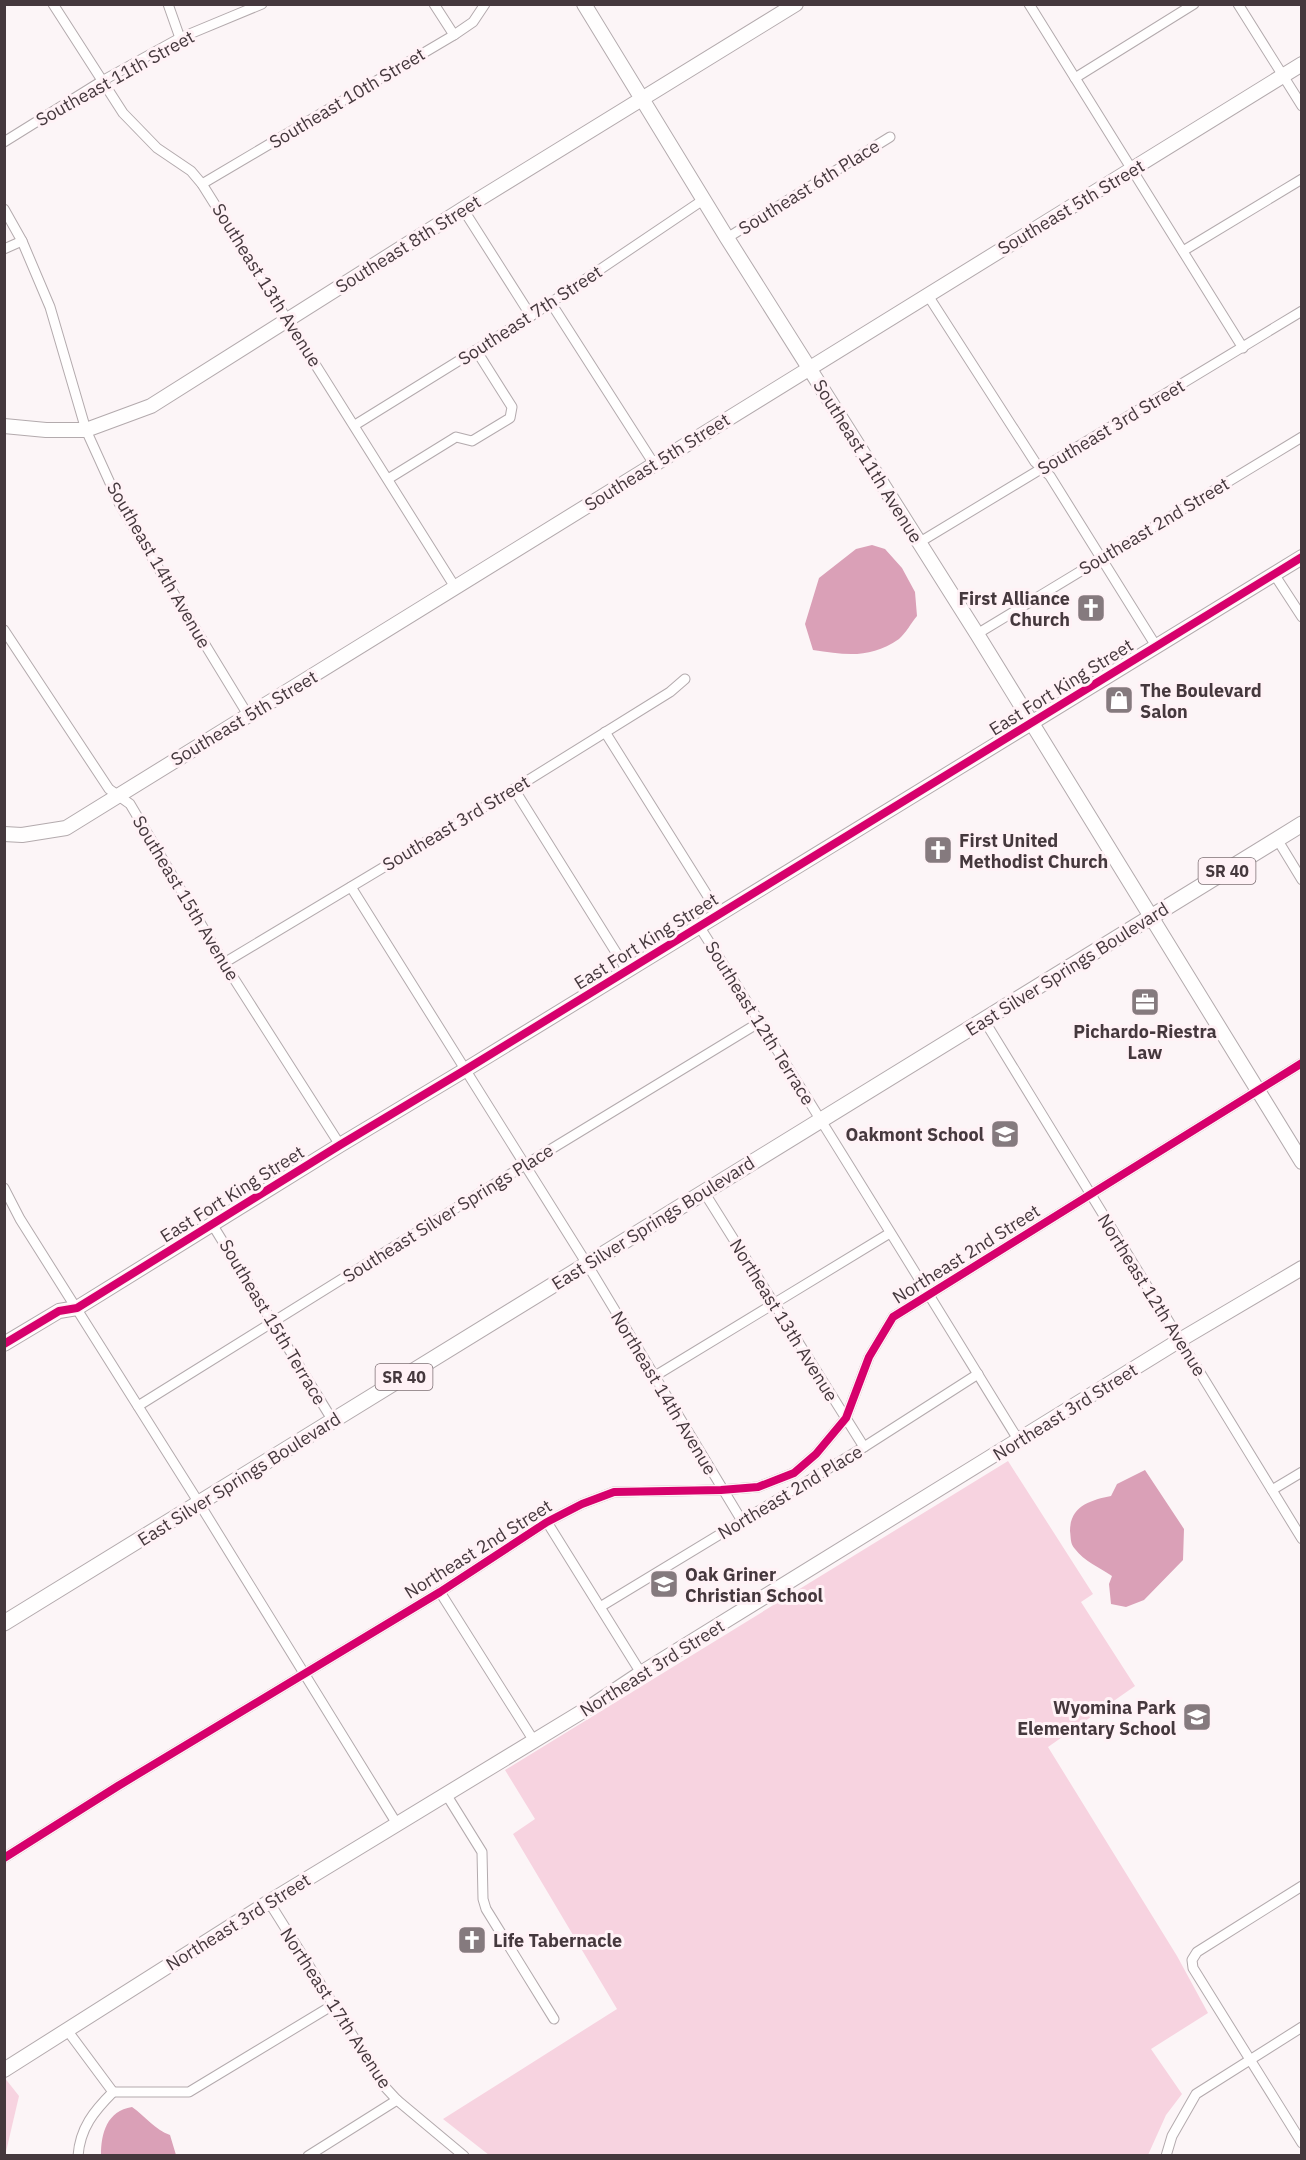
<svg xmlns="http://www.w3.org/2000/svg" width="1306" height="2160" font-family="'IBM Plex Sans',sans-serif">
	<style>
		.green { fill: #f7d3e0 }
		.water { fill: #daa0b7 }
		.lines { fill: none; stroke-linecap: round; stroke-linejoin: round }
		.street-casing { stroke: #b3aaad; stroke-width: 11 }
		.secondary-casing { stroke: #b3aaad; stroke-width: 16 }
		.primary-casing { stroke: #b3aaad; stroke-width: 17 }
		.street { stroke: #fffefe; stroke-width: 9 }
		.secondary { stroke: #fffefe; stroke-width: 14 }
		.primary { stroke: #fffefe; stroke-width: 15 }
		.cycleway-casing { stroke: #fff2f6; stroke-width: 11 }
		.cycleway { stroke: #d6006c; stroke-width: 8 }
		.labels { text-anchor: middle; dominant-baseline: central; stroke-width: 6; stroke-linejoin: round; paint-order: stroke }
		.shield { fill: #fff2f6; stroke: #7d7074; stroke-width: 1.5 }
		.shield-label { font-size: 16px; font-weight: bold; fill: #45383d }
		.street-label { font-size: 18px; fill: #45383d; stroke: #fff2f6 }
		.poi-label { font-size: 18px; font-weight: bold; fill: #45383d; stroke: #fff2f6; text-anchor: start }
	</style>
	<rect width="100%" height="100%" fill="#fcf5f7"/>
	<g class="green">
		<path d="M1008,1461L1093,1594L1081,1602L1135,1686L1048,1747L1177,1956L1208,2013L1151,2049L1182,2094L1166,2115L1148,2155H489L443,2119L617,2009L513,1834L535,1819L505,1770Z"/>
		<path d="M4,2077L19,2096L5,2156L4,2155Z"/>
	</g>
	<g class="water">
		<path d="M872,545L885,549L902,568L915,592L917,616C911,623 906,633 899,639C870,659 846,655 813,650L805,624L819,578L856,549Z"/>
		<path d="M1145,1470L1184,1529L1183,1560L1144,1600L1126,1607L1111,1604L1109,1584L1112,1576C1100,1568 1084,1561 1075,1549C1070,1544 1071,1538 1070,1531C1070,1506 1091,1500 1111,1496L1117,1484Z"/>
		<path d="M132,2107C145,2116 155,2130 170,2135L176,2155H101C101,2133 107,2111 132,2107Z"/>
	</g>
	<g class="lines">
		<g class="street-casing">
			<g id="street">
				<path d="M53,4L123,113L157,148L191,171L202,184L455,587"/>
				<path d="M168,4L180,38"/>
				<path d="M434,4L454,35"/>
				<path d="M1029,4L1243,348"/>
				<path d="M1238,4L1302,106"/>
				<path d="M1075,78L1194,4"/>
				<path d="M4,142L102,81L180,38L262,4"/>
				<path d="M202,184L454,35L473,22L485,4"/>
				<path d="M4,209L22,241L50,307L86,430L120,505L248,715"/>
				<path d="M463,209L531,316"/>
				<path d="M727,238L890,137"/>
				<path d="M4,249L22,241"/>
				<path d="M1183,251L1302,179"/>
				<path d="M927,294L1035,462L1050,476L1156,646"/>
				<path d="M551,303L654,464"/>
				<path d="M355,425L531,316L703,200"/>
				<path d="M388,479L456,437L472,441L510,418L512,407L476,350"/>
				<path d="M920,542L1302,311"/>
				<path d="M1274,574L1302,617"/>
				<path d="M4,630L109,789L130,804L224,963L340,1145"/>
				<path d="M977,634L1302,437"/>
				<path d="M605,732L719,914"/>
				<path d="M514,789L627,970"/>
				<path d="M1277,839L1302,880"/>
				<path d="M351,887L587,1264L742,1521"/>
				<path d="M699,926C807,1096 913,1269 1019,1441"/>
				<path d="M224,963L514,789L670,692L685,679"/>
				<path d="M984,1020L1302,1539"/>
				<path d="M4,1188L20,1219L199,1503L397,1824"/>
				<path d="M704,1192L864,1447"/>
				<path d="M212,1224L333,1421"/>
				<path d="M655,1376L890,1233"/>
				<path d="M138,1406L525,1165L760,1022"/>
				<path d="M1272,1490L1302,1472"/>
				<path d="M547,1522L641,1673"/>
				<path d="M440,1592L534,1741"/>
				<path d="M600,1607L864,1447L978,1374"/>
				<path d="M446,1794L482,1852L483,1899L486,1909L554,2019"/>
				<path d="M4,1858L118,1786L440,1592L547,1522L582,1504L614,1492L721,1490L758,1487L794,1473L816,1454L846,1418L869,1357L893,1317L1302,1063"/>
				<path d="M1302,1886L1197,1952L1192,1960L1193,1968L1302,2143"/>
				<path d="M269,1902L385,2087L397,2100L464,2156"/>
				<path d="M67,2030L113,2092"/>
				<path d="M113,2092H189L333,2005"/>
				<path d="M78,2156C80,2128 94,2111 113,2092"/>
				<path d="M308,2156L397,2100"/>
				<path d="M1166,2156L1172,2136L1196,2094L1302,2027"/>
			</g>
		</g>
		<g class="secondary-casing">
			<g id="secondary">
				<path d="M584,4L727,238L977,634L1302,1162"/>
				<path d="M4,426L46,430H86L151,406L463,209L796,4"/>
				<path d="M4,834L22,835L66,828L1302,64"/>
				<path d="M4,1344L59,1311L77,1308L340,1145L465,1070L1302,557"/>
				<path d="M4,2070L269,1902L593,1705L641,1673L1180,1340L1302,1268"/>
			</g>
		</g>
		<g class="primary-casing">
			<path id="primary" d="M4,1623L1302,824"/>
		</g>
		<use href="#street" class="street"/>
		<use href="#secondary" class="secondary"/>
		<use href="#primary" class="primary"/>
		<g class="cycleway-casing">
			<g id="cycleway">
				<path d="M4,1344L59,1311L77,1308L340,1145L465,1070L1302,557"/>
				<path d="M4,1858L118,1786L440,1592L547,1522L582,1504L614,1492L721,1490L758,1487L794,1473L816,1454L846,1418L869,1357L893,1317L1302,1063"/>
			</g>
		</g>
		<use href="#cycleway" class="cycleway"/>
	</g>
	<defs>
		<g id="church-square" transform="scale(1.5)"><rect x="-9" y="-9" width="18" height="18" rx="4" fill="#857a7e" stroke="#fff2f6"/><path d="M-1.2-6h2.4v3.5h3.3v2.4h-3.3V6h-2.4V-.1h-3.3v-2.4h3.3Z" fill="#fff"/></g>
		<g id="shop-square" transform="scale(1.5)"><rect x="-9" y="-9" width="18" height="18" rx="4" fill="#857a7e" stroke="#fff2f6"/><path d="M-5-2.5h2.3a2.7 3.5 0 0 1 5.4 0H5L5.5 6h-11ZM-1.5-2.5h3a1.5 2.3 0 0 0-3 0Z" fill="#fff"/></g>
		<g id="office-square" transform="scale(1.5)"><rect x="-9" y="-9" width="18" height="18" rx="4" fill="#857a7e" stroke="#fff2f6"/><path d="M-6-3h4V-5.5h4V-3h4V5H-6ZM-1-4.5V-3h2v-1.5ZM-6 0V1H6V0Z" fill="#fff"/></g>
		<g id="school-square" transform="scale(1.5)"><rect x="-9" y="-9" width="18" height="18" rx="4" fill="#857a7e" stroke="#fff2f6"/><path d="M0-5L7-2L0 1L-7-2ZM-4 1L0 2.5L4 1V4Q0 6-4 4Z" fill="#fff"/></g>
	</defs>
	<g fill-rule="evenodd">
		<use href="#church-square" x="1091" y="608"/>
		<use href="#shop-square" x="1119" y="700"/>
		<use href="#church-square" x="938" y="850"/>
		<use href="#office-square" x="1145" y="1002"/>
		<use href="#school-square" x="1005" y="1134"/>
		<use href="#school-square" x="664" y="1584"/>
		<use href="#school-square" x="1197" y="1717"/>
		<use href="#church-square" x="472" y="1940"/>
	</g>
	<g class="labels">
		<g class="shield">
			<rect x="1198.5" y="858" width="57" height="26" rx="4.5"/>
			<rect x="375.5" y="1364" width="57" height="26" rx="4.5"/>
		</g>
		<g class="shield-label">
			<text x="1227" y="871">SR 40</text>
			<text x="404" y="1377">SR 40</text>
		</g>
		<g class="street-label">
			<text transform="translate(115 78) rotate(-29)">Southeast 11th Street</text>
			<text transform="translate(347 98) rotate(-31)">Southeast 10th Street</text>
			<text transform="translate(809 187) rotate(-32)">Southeast 6th Place</text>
			<text transform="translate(1071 207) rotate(-31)">Southeast 5th Street</text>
			<text transform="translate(408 244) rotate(-32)">Southeast 8th Street</text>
			<text transform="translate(267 285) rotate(58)">Southeast 13th Avenue</text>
			<text transform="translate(530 315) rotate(-33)">Southeast 7th Street</text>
			<text transform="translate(1111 427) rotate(-31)">Southeast 3rd Street</text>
			<text transform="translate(868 461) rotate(58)">Southeast 11th Avenue</text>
			<text transform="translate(657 462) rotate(-32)">Southeast 5th Street</text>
			<text transform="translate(1154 526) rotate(-31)">Southeast 2nd Street</text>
			<text transform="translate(159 565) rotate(60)">Southeast 14th Avenue</text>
			<text transform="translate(1061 687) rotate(-32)">East Fort King Street</text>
			<text transform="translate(244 718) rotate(-31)">Southeast 5th Street</text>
			<text transform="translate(456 823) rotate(-31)">Southeast 3rd Street</text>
			<text transform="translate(186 898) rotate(59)">Southeast 15th Avenue</text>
			<text transform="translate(646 941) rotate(-32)">East Fort King Street</text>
			<text transform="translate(1067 969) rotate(-32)">East Silver Springs Boulevard</text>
			<text transform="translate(760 1023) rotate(58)">Southeast 12th Terrace</text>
			<text transform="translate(232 1194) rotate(-32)">East Fort King Street</text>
			<text transform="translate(448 1213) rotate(-32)">Southeast Silver Springs Place</text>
			<text transform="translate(653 1223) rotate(-32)">East Silver Springs Boulevard</text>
			<text transform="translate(966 1254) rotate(-32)">Northeast 2nd Street</text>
			<text transform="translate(1152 1295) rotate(58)">Northeast 12th Avenue</text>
			<text transform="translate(784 1320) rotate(58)">Northeast 13th Avenue</text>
			<text transform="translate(273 1322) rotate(59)">Southeast 15th Terrace</text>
			<text transform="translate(664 1393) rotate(59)">Northeast 14th Avenue</text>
			<text transform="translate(1065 1412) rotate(-32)">Northeast 3rd Street</text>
			<text transform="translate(239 1479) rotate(-32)">East Silver Springs Boulevard</text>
			<text transform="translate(790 1492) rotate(-31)">Northeast 2nd Place</text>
			<text transform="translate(478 1549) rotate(-32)">Northeast 2nd Street</text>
			<text transform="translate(652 1668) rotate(-32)">Northeast 3rd Street</text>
			<text transform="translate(238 1922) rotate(-32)">Northeast 3rd Street</text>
			<text transform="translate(336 2008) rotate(57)">Northeast 17th Avenue</text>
		</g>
		<g class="poi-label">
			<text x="1070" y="598" text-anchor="end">First Alliance<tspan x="1070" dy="21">Church</tspan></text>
			<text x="1140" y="690">The Boulevard<tspan x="1140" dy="21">Salon</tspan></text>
			<text x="959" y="840">First United<tspan x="959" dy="21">Methodist Church</tspan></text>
			<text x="1145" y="1031" text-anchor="middle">Pichardo-Riestra<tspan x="1145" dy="21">Law</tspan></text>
			<text x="984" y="1134" text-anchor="end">Oakmont School</text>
			<text x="685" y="1574">Oak Griner<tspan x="685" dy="21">Christian School</tspan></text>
			<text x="1176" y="1707" text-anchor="end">Wyomina Park<tspan x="1176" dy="21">Elementary School</tspan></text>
			<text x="493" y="1940">Life Tabernacle</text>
		</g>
	</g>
	<rect width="1306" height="2160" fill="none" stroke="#45383d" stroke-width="12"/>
</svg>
